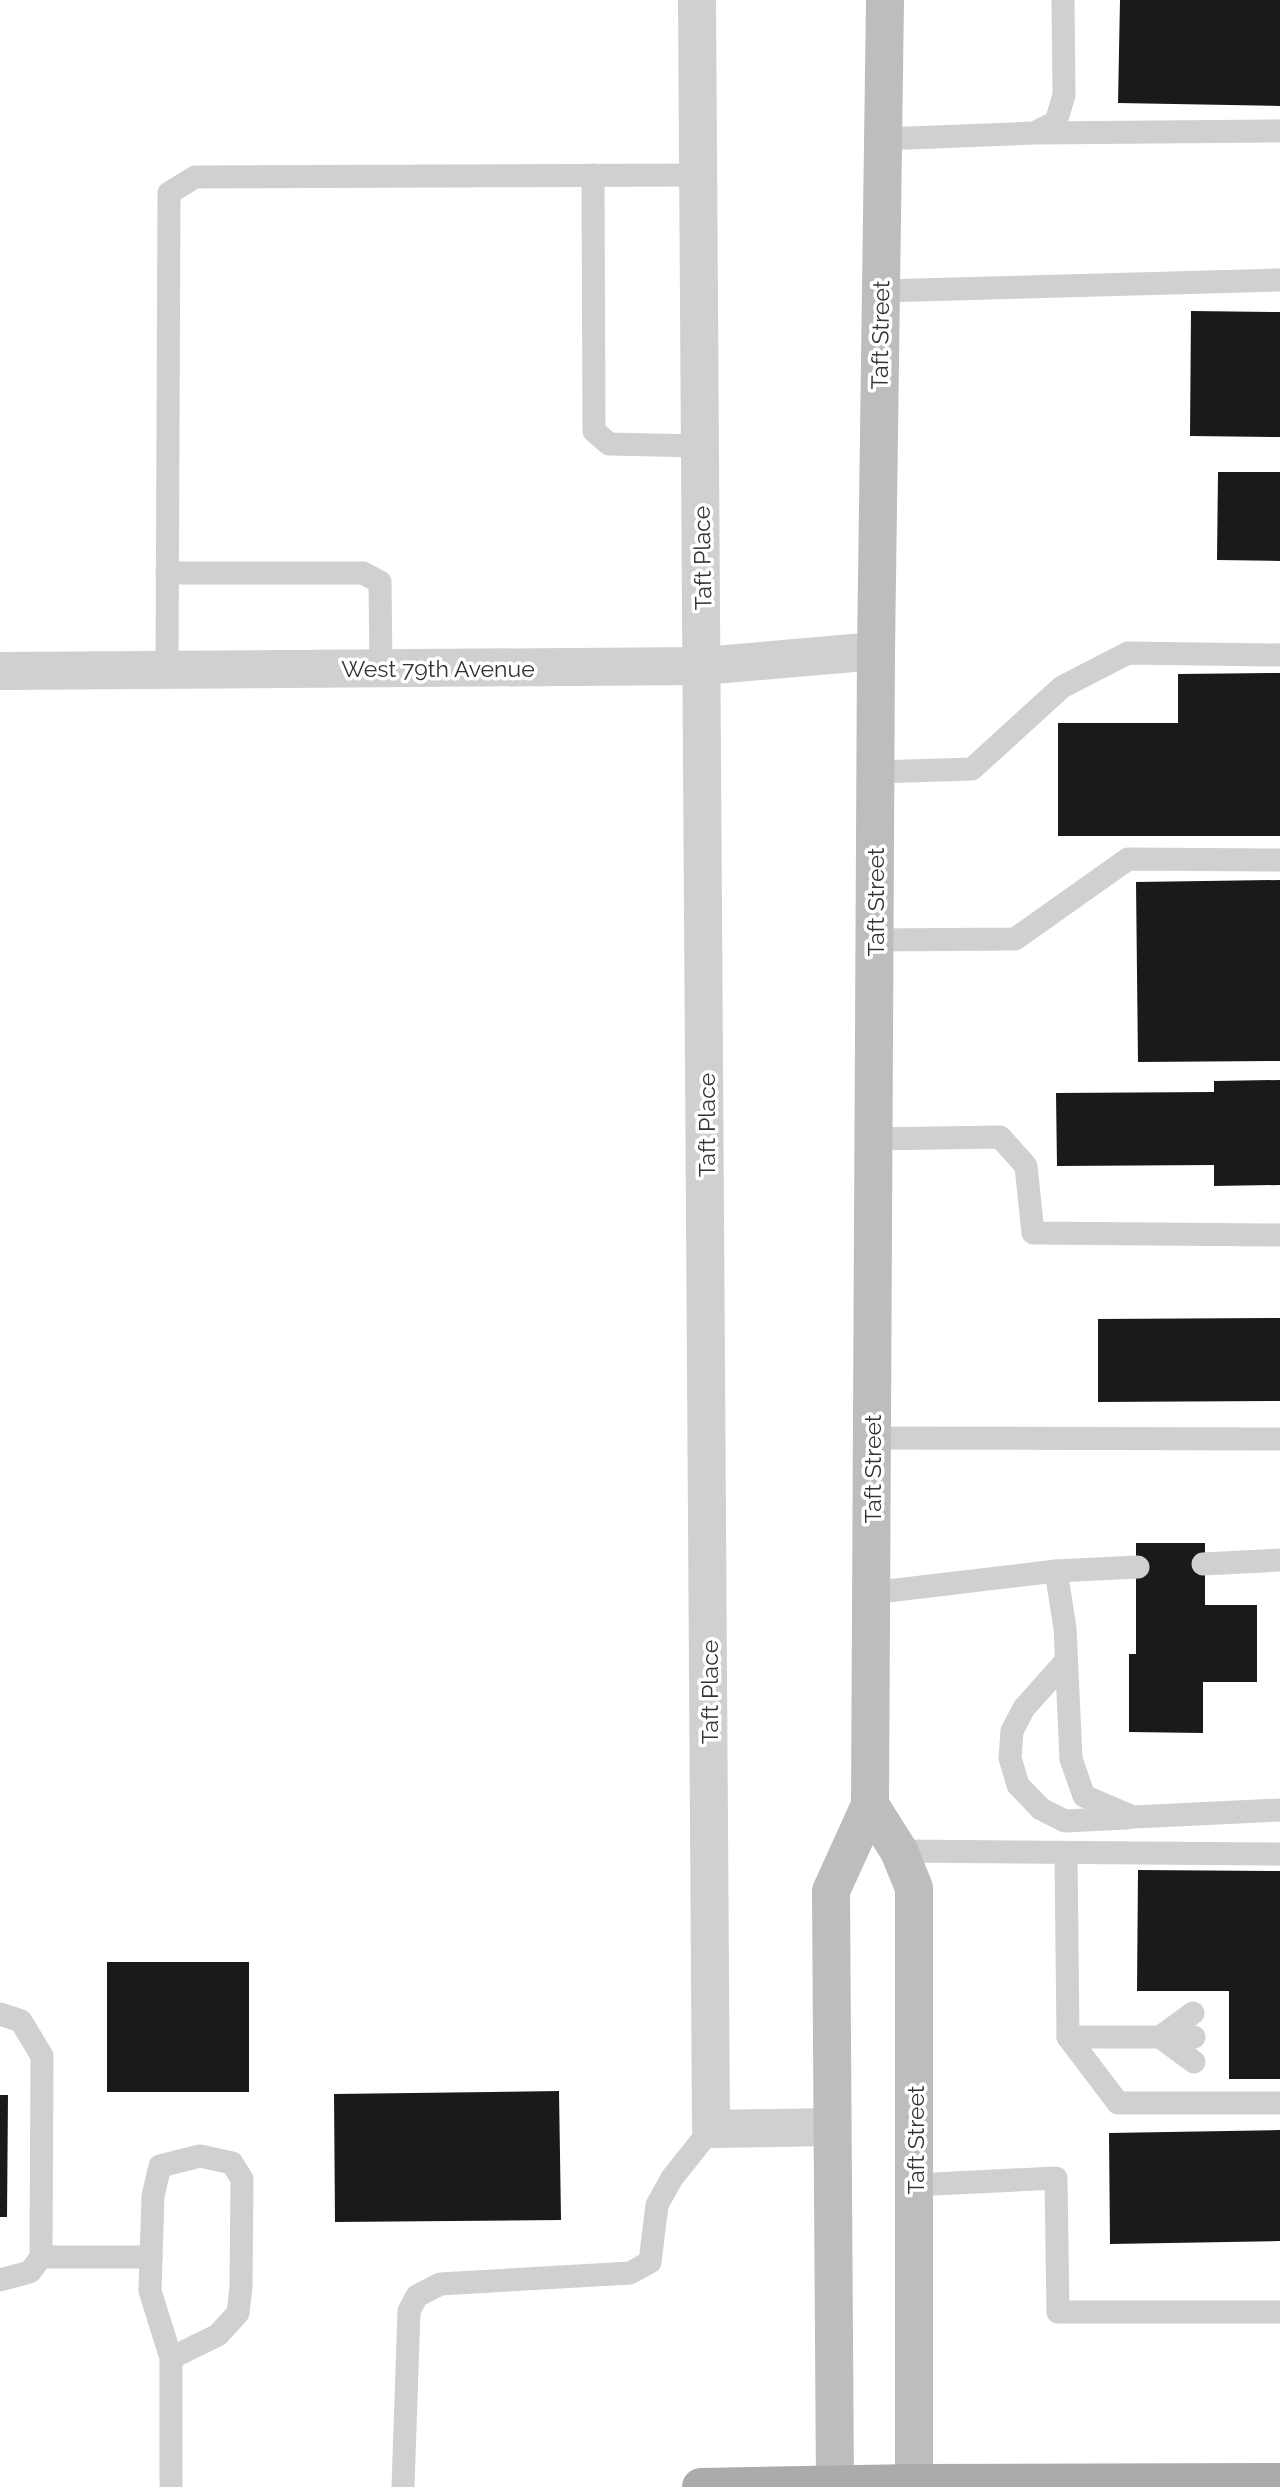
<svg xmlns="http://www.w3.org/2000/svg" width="1280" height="2487" font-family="Raleway,sans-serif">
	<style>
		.building { fill: #1a1a1a }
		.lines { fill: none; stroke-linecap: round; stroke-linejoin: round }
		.service { stroke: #d0d0d0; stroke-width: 23 }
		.minor { stroke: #d0d0d0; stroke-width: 38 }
		.secondary { stroke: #bdbdbd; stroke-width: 38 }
		.primary { stroke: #ababab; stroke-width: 38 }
		.labels { text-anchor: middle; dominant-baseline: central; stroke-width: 7; stroke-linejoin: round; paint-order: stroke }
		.street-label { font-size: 23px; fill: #333; stroke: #fff }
	</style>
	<rect width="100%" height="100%" fill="#fff"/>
	<g class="building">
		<path d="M1120,0H1280V106L1118,103Z"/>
		<path d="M1191,311L1280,312V437L1190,436Z"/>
		<path d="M1218,472H1280V561L1217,560Z"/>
		<path d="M1280,673V836H1058V723H1178V674Z"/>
		<path d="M1280,880V1061L1138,1062L1136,882Z"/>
		<path d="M1280,1080V1185L1214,1186V1165L1057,1166L1056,1093L1214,1092V1081Z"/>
		<path d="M1280,1318V1401L1098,1402V1319Z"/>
		<path d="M1136,1543H1205V1605H1257V1682H1203V1733L1129,1732V1654H1136Z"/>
		<path d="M1138,1870L1280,1871V2079H1229V1991H1137Z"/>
		<rect x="107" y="1962" width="142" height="130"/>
		<path d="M559,2091L561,2220L335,2222L334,2094Z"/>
		<path d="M0,2095H8L7,2217H0Z"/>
		<path d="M1280,2130V2241L1110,2244L1109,2133Z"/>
	</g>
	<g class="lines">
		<g class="service">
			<path d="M1038,133L1280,131"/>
			<path d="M883,139L1034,133L1056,122L1064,95L1063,0"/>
			<path d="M593,175L594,431L609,444L701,446"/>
			<path d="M881,291L1280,280"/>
			<path d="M167,573H363L380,582L381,668"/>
			<path d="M167,670L169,193L195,177L699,175"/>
			<path d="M876,772L972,769L1062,687L1128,653L1280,655"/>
			<path d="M875,940L1015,939L1128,859L1280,860"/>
			<path d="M873,1139L1000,1137L1026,1166L1033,1233L1280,1235"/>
			<path d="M872,1438L1280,1439"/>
			<path d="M1203,1564L1280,1560"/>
			<path d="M1056,1571L1138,1567"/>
			<path d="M871,1593L1056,1571L1065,1628L1071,1759L1084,1796L1133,1817L1280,1810"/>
			<path d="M1066,1661L1024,1708L1012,1731L1010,1758L1018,1785L1041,1809L1065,1821L1127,1818"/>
			<path d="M899,1851L1280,1854"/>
			<path d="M1066,1853L1068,2037L1118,2103H1280"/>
			<path d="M0,2014L21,2021L42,2056L41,2257L30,2272L0,2280"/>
			<path d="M1068,2037H1160L1193,2013"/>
			<path d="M1160,2037L1194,2062"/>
			<path d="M1160,2037H1194"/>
			<path d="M915,2185L1056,2178L1058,2312H1280"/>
			<path d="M41,2257H151"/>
			<path d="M171,2358L218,2335L238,2313L241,2287L242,2179L232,2163L200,2156L160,2166L153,2196L150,2291L171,2358V2487"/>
			<path d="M403,2487L409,2311L417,2296L440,2284L630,2273L650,2262L657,2205L672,2178L711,2129"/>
		</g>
		<g class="minor">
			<path d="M697,0L711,2129L832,2127"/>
			<path d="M0,671L703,666L876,651"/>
		</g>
		<g class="secondary">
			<path d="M870,1805L899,1851L914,1888V2487"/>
			<path d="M835,2487L831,1891L870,1805L876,651L885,0"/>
		</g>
		<path class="primary" d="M701,2487L914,2483L1280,2482"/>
	</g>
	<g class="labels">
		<g class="street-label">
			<text transform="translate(880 335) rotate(-89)">Taft Street</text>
			<text transform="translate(702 558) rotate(-91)">Taft Place</text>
			<text x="438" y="668">West 79th Avenue</text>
			<text transform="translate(875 902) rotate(-90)">Taft Street</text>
			<text transform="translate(706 1125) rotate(-90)">Taft Place</text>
			<text transform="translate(872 1469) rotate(-90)">Taft Street</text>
			<text transform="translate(709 1692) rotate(-90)">Taft Place</text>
			<text transform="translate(915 2140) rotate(-90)">Taft Street</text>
		</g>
	</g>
</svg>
